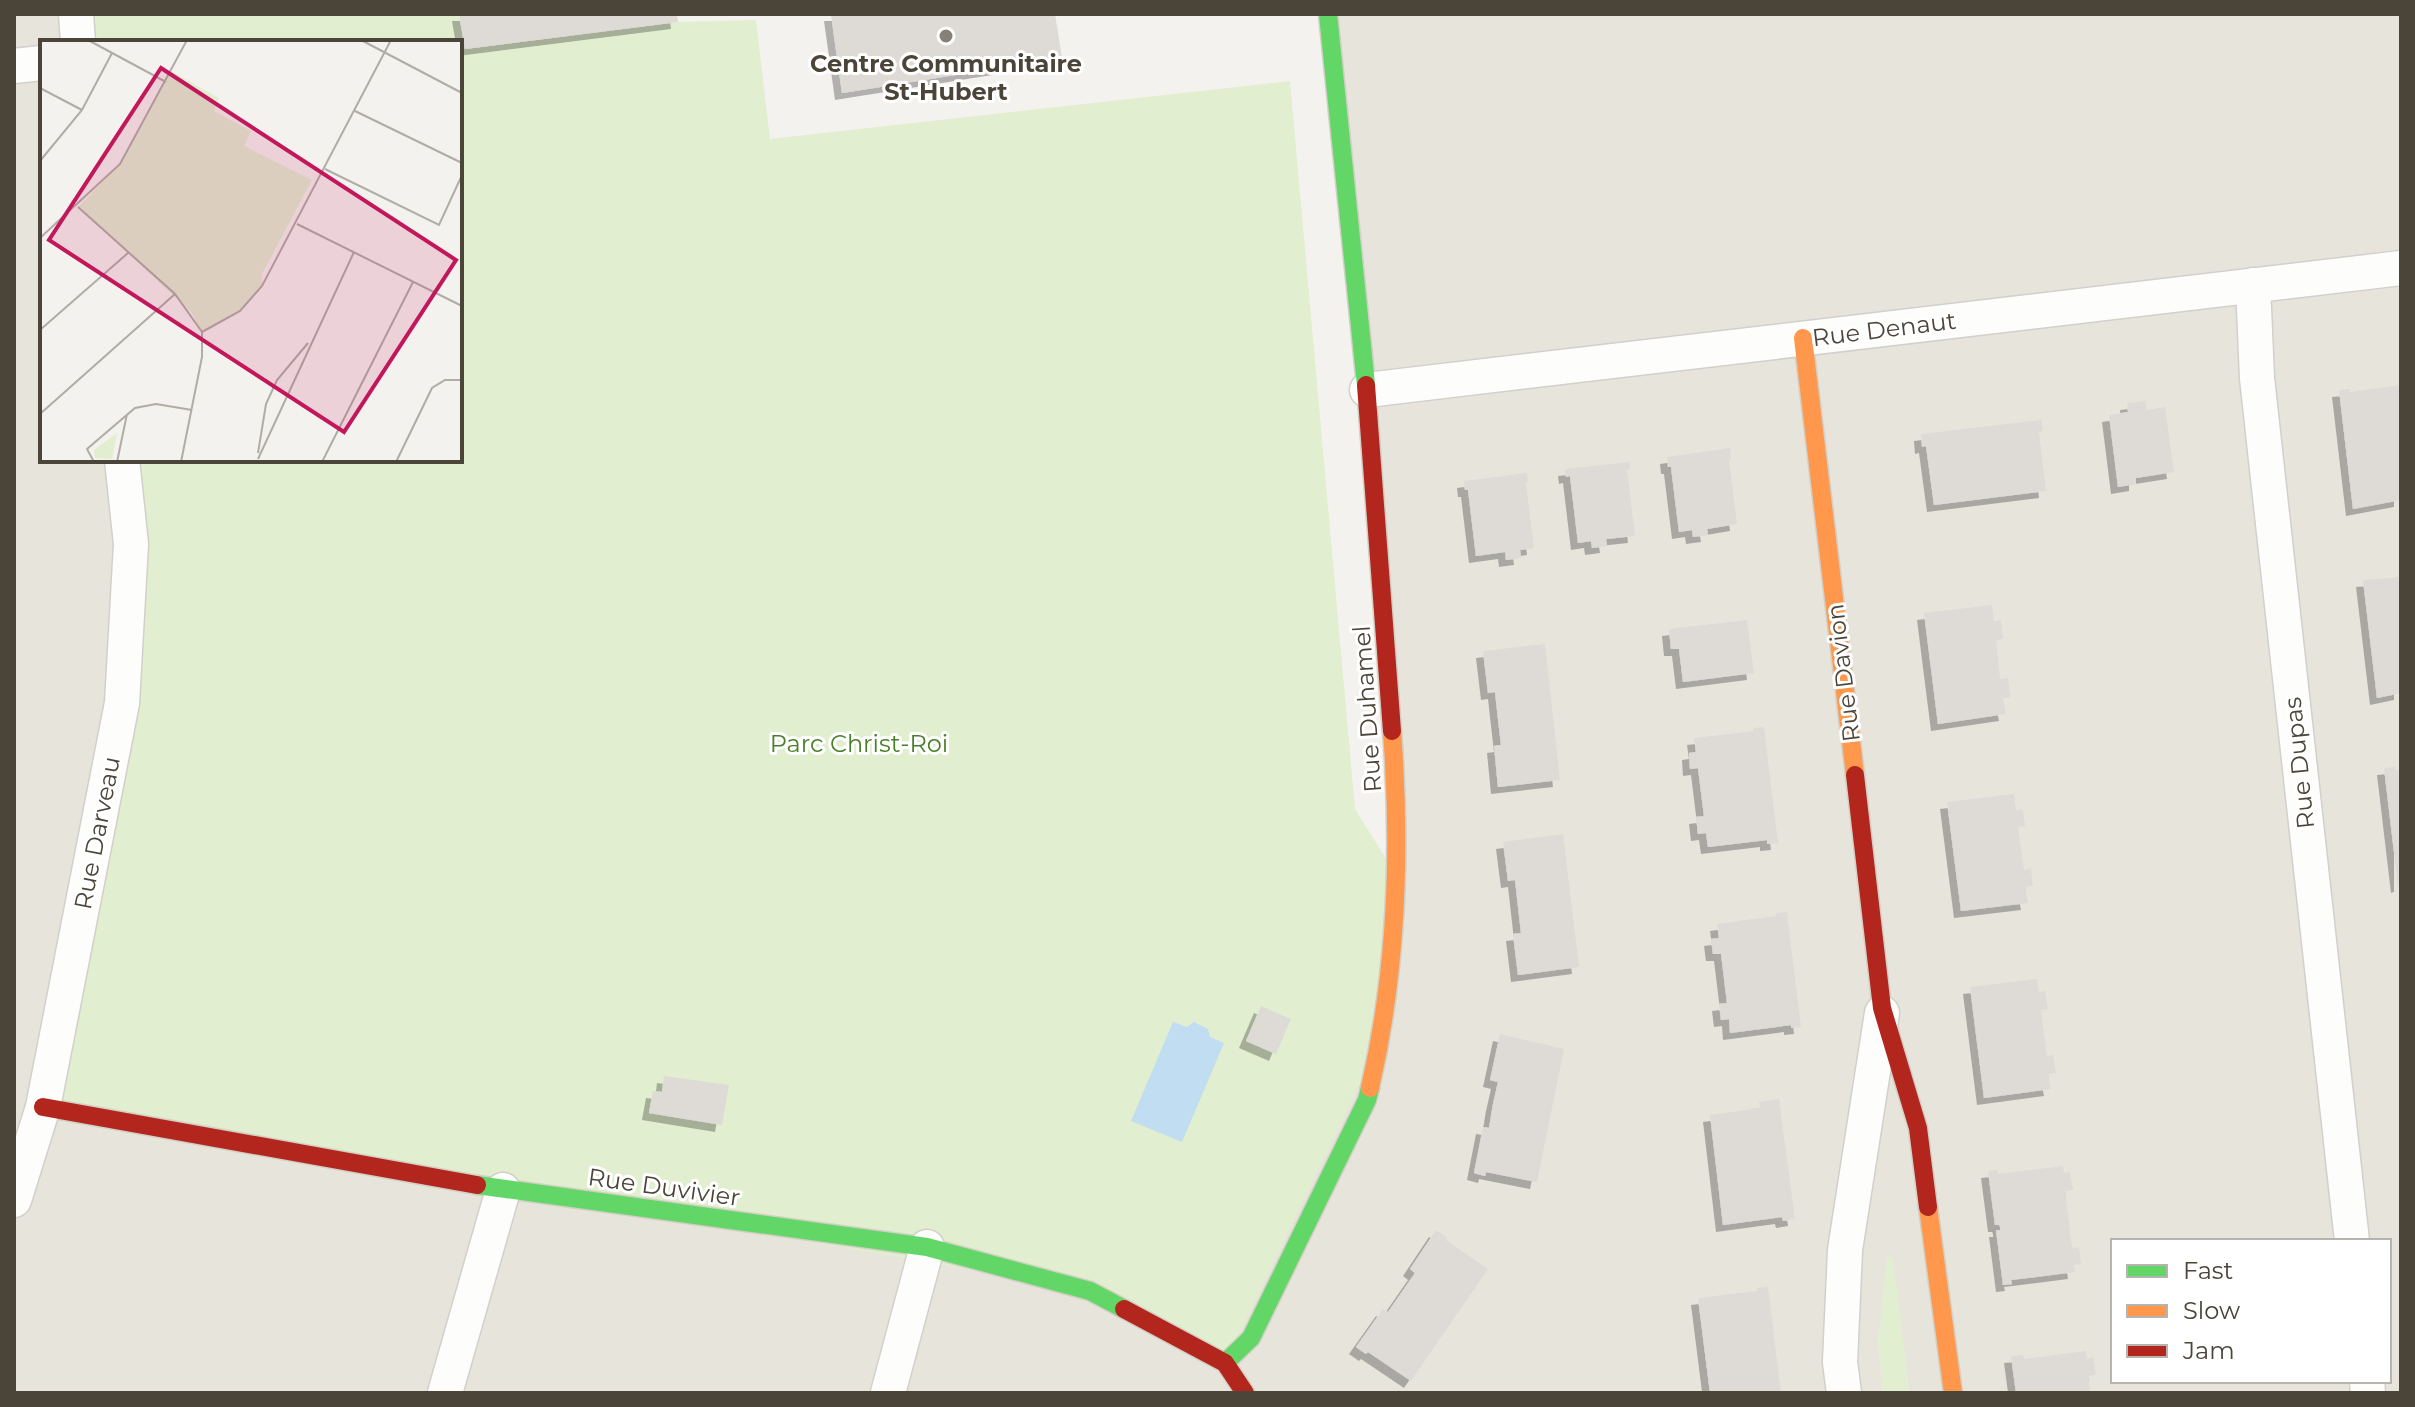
<svg xmlns="http://www.w3.org/2000/svg" width="2415" height="1407" font-family="Montserrat,sans-serif">
	<style>
		.residential { fill: #e7e4dc; fill-rule: evenodd }
		.green { fill: #e1eecf }
		.water { fill: #c0ddf1 }
		.building { fill: #dedbd6; filter: url(#shadow) }
		.lines { fill: none; stroke-linecap: round; stroke-linejoin: round }
		.street-casing { stroke: #d2d0cb; stroke-width: 37 }
		.fast-casing { stroke: #d3cfc5; stroke-width: 21 }
		.slow-casing { stroke: #d3cfc5; stroke-width: 21 }
		.jam-casing { stroke: #d3cfc5; stroke-width: 21 }
		.street { stroke: #fdfdfc; stroke-width: 34 }
		.fast { stroke: #63d668; stroke-width: 18 }
		.slow { stroke: #ff974d; stroke-width: 18 }
		.jam { stroke: #b3261e; stroke-width: 18 }
		.poi-dot { fill: #868178; stroke: #fff; stroke-width: 3 }
		.labels { text-anchor: middle; dominant-baseline: central; stroke-width: 6; stroke-linejoin: round; paint-order: stroke }
		.poi-label { font-size: 24px; font-weight: bold; fill: #4b4439; stroke: #fff }
		.street-label { font-size: 24px; fill: #4b4439; stroke: #fff }
		.park-label { font-size: 24px; fill: #4a7f2a; stroke: #fff }
		.inset-road { fill: none; stroke: #b0aca6; stroke-width: 2 }
		.view { fill: #c2185b; fill-opacity: 0.15; stroke: #c2185b; stroke-width: 4 }
		.inset-edge { fill: none; stroke: #4b4439; stroke-width: 4 }
	</style>
	<defs>
		<filter id="shadow"><feDropShadow dx="-7" dy="7" stdDeviation="0" flood-color="#0004"/></filter>
	</defs>
	<rect width="100%" height="100%" fill="#f4f2ee"/>
	<path class="residential" d="M14,14H76L78,42H42V460H122L1398,878L1328,14H2401V1393H1909L1892,1257L1878,1341L1883,1393H14ZM2113,1241H2389V1381H2113Z"/>
	<g class="green">
		<path d="M76,14H459L465,49L678,22L756,20L770,139L1290,81L1355,809L1398,878L1381,1040L1225,1363L1090,1291L43,1107L122,703V460H460V42H78Z"/>
		<path d="M1887,1257H1893L1909,1393H1883L1878,1341Z"/>
	</g>
	<path class="water" d="M1173,1022L1187,1027L1194,1022L1208,1029L1210,1037L1224,1043L1182,1142L1131,1121Z"/>
	<g class="building">
		<path d="M459,14H677L678,22L465,49Z"/>
		<path d="M831,14H1055L1062,58L842,93Z"/>
		<path d="M2401,385V500L2353,509L2339,390L2350,389V392Z"/>
		<path d="M2145,401L2147,410L2165,407L2174,472L2136,478V484L2118,487L2109,415L2128,412L2127,403Z"/>
		<path d="M2041,420L2043,431L2039,432L2046,491L1934,505L1926,446L1922,447L1921,434Z"/>
		<path d="M1730,448L1731,459L1729,460L1737,524L1707,529L1708,535L1693,537L1692,530L1679,532L1671,467H1668L1667,457Z"/>
		<path d="M1629,462L1630,469L1627,470L1635,536L1606,539L1607,546L1592,548L1591,541L1578,543L1570,476L1566,477L1565,469Z"/>
		<path d="M1527,473L1528,482L1526,483L1534,548L1520,550L1521,558L1506,560L1505,552L1476,556L1468,490H1465L1464,481Z"/>
		<path d="M2401,577V693L2377,698L2363,580Z"/>
		<path d="M1992,605L1994,621L2001,620L2003,639L1996,640L2000,679L2008,678L2010,697L2003,698L2006,714L1938,724L1924,613Z"/>
		<path d="M1747,620L1754,673L1683,682L1679,649H1671L1669,629Z"/>
		<path d="M1545,644L1560,780L1498,787L1494,746L1501,745L1498,719L1495,692L1488,693L1483,651Z"/>
		<path d="M1764,727L1778,843L1767,844V840L1708,847L1706,833L1698,834L1696,817L1704,816L1698,768L1690,769L1689,753L1696,752L1694,738L1754,731L1753,728Z"/>
		<path d="M2395,767L2396,770H2401V885L2398,886L2384,768Z"/>
		<path d="M2014,794L2016,810L2023,809L2025,826L2018,827L2024,870L2031,869L2033,886L2025,887L2028,903L1961,911L1947,802Z"/>
		<path d="M1563,834L1579,967L1518,975L1513,934L1521,933L1515,880L1508,881L1503,842Z"/>
		<path d="M1787,912L1801,1027L1791,1028V1025L1730,1033L1729,1019L1721,1020L1719,1004L1727,1003L1721,954H1713L1711,939L1719,938L1717,924L1776,916V913Z"/>
		<path d="M2037,979L2039,992L2045,991L2048,1009L2041,1010L2047,1056L2053,1055L2056,1073L2048,1074L2051,1089L1984,1098L1970,987Z"/>
		<path d="M1261,1006L1291,1019L1276,1054L1246,1041Z"/>
		<path d="M1500,1034L1564,1049L1537,1182L1486,1172L1485,1176L1474,1173L1483,1127L1489,1128L1493,1104L1498,1082L1490,1080Z"/>
		<path d="M664,1076L729,1085L722,1125L649,1113L653,1091L662,1092Z"/>
		<path d="M1779,1099L1795,1219L1783,1221L1782,1217L1723,1225L1710,1115L1760,1108L1759,1102Z"/>
		<path d="M2063,1166L2064,1173L2070,1172L2073,1190L2065,1191L2072,1248L2079,1247L2081,1264L2074,1265L2075,1272L2011,1280L2012,1284L2003,1285L1996,1230H2000V1227L1999,1225H1995L1988,1171L1997,1170L1998,1174Z"/>
		<path d="M1436,1230L1447,1237L1446,1240L1488,1269L1411,1381L1368,1352L1366,1354L1356,1347L1383,1309L1388,1312L1415,1273L1410,1269Z"/>
		<path d="M1768,1287L1781,1393H1710L1698,1298L1757,1291V1288Z"/>
		<path d="M2086,1351L2087,1359L2093,1357L2096,1375L2088,1376L2090,1393H2016L2011,1356L2023,1355L2024,1359Z"/>
	</g>
	<g class="lines">
		<g class="street-casing">
			<g id="street">
				<path d="M76,14L78,42"/>
				<path d="M14,66L42,63"/>
				<path d="M2253,285L2257,378L2352,1241"/>
				<path d="M1367,390L2401,268"/>
				<path d="M14,1200L43,1107L122,703L131,544L122,460"/>
				<path d="M2367,1381L2368,1393"/>
				<path d="M445,1393L503,1190"/>
				<path d="M888,1393L927,1247"/>
				<path d="M1844,1393L1840,1362L1845,1250L1882,1013"/>
			</g>
		</g>
		<g class="fast-casing">
			<g id="fast">
				<path d="M1328,14L1366,385"/>
				<path d="M477,1185L927,1247L1090,1291L1124,1309"/>
				<path d="M1225,1363L1251,1338L1367,1100L1370,1088"/>
			</g>
		</g>
		<g class="slow-casing">
			<g id="slow">
				<path d="M1803,338L1855,775"/>
				<path d="M1370,1088C1397,971 1401,850 1392,731"/>
				<path d="M1928,1207L1953,1393"/>
			</g>
		</g>
		<g class="jam-casing">
			<g id="jam">
				<path d="M1366,385L1392,731"/>
				<path d="M1855,775L1882,1008L1918,1128L1928,1207"/>
				<path d="M43,1107L477,1185"/>
				<path d="M1124,1309L1225,1363L1245,1393"/>
			</g>
		</g>
		<use href="#street" class="street"/>
		<use href="#fast" class="fast"/>
		<use href="#slow" class="slow"/>
		<use href="#jam" class="jam"/>
	</g>
	<circle class="poi-dot" cx="946" cy="36" r="8"/>
	<g class="labels">
		<g class="poi-label">
			<text x="946" y="63">Centre Communitaire<tspan x="946" dy="28">St-Hubert</tspan></text>
		</g>
		<g class="street-label">
			<text transform="translate(1884 329) rotate(-7)">Rue Denaut</text>
			<text transform="translate(1843 673) rotate(-97)">Rue Davion</text>
			<text transform="translate(1367 709) rotate(-94)">Rue Duhamel</text>
			<text transform="translate(2299 763) rotate(-96)">Rue Dupas</text>
			<text transform="translate(97 833) rotate(-79)">Rue Darveau</text>
			<text transform="translate(664 1187) rotate(8)">Rue Duvivier</text>
		</g>
		<g class="park-label">
			<text x="859" y="743">Parc Christ-Roi</text>
		</g>
	</g>
	<g transform="translate(40 40)">
		<rect width="422" height="422" fill="#f4f2ee"/>
		<path d="M131,31L179,58L174,71L211,91L204,106L272,140L222,234V246L207,265L162,292L151,272L38,167L80,124ZM77,393L72,419L55,418L54,410Z" fill="#e1eecf"/>
		<path class="inset-road" d="M48,0L126,42M321,0L422,53M0,48L42,70M315,71L422,123M0,121L42,70L72,13M285,129L399,185L422,135M38,167L135,254L162,292V317L141,422M257,184L422,266M0,198L80,124L147,0M0,290L88,213M162,292L200,271L222,246L351,0M0,374L135,254M218,413L226,364L237,340L268,303M218,419L314,212M54,422L47,409L95,368L116,364L152,370M77,422L87,374M282,422L373,242M356,422L392,348L405,340H422"/>
		<path class="view" d="M121,28L416,220L304,392L9,200Z"/>
		<rect width="422" height="422" class="inset-edge"/>
	</g>
	<rect width="2415" height="1407" fill="none" stroke="#4b4439" stroke-width="32"/>
	<rect x="2111" y="1239" width="280" height="144" fill="#ffffff" stroke="#b7b4b0" stroke-width="2"/>
	<rect x="2127" y="1265" width="40" height="12" fill="#63d668" stroke="#b7b4b0" stroke-width="2"/>
	<text x="2183" y="1279" font-size="24" fill="#4b4439">Fast</text>
	<rect x="2127" y="1305" width="40" height="12" fill="#ff974d" stroke="#b7b4b0" stroke-width="2"/>
	<text x="2183" y="1319" font-size="24" fill="#4b4439">Slow</text>
	<rect x="2127" y="1345" width="40" height="12" fill="#b3261e" stroke="#b7b4b0" stroke-width="2"/>
	<text x="2183" y="1359" font-size="24" fill="#4b4439">Jam</text>
</svg>
